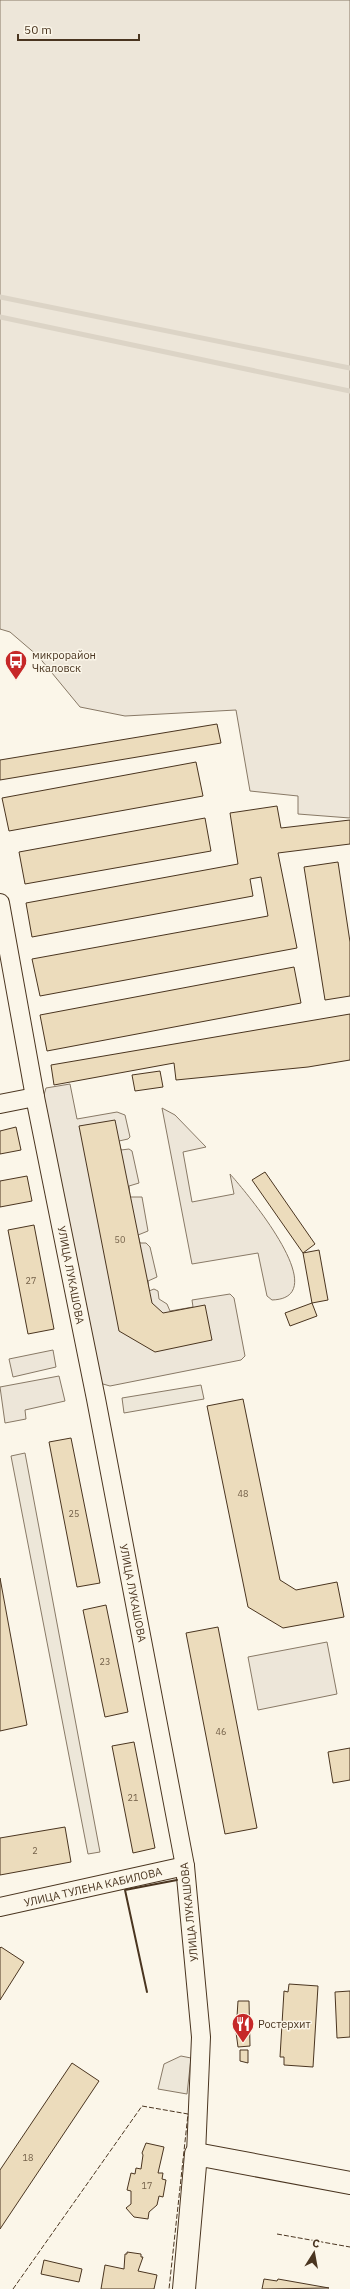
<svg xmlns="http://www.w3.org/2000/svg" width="350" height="2289" font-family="'IBM Plex Sans',sans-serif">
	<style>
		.green { fill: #ede6d9; stroke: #887966 }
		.parking { fill: #ede7d9; stroke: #887966 }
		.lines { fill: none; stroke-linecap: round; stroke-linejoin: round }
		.stream { stroke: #dcd4c6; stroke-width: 5 }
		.building { fill: #ecdcbc; stroke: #4a3520 }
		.minor-casing { stroke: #4a3520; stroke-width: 20 }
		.major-casing { stroke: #4a3520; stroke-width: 24 }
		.minor { stroke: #fbf6e9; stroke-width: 18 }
		.major { stroke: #fbf6e9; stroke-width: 22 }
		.fence { stroke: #4a3520; stroke-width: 1; stroke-dasharray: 5 2; stroke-linecap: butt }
		.wall { stroke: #4a3520; stroke-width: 2 }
		.labels { text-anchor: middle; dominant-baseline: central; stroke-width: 3; stroke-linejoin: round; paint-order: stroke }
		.number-label { font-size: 9px; fill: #725f47 }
		.poi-label { font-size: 11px; fill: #4a3520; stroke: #fbf6e9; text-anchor: start }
		.street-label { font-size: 11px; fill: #4a3520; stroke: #fbf6e9 }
	</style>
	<rect width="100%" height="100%" fill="#fbf6e9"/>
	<g class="green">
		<path d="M0,0H350V818L298,814V796L250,791L236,710L125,716L80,707L38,656L10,632L0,629Z"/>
		<path d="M70,1084L77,1119L117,1112L125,1115L130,1137L128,1139L119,1141L121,1150L129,1149L132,1151L139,1183L129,1186L130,1197H142L148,1231L138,1235L140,1243H146L150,1247L157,1277L148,1281L149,1291L154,1289L158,1291L159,1299L167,1304L170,1311L193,1307L192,1300L230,1294L234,1298L245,1356L241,1360L110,1386L103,1384L97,1378L43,1098L46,1088Z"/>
		<path d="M162,1108L175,1115L206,1147L183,1152L192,1202L234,1194L230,1174C246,1192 336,1298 272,1300L267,1296L258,1253L192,1264Z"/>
		<path d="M53,1350L56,1367L13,1377L9,1359Z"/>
		<path d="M59,1376L65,1401L25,1410L26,1419L5,1423L0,1387Z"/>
		<path d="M327,1642L337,1694L258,1710L248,1657Z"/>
	</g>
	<g class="parking">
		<path d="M201,1385L204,1399L124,1413L122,1398Z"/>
		<path d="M25,1453L100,1852L88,1854L11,1456Z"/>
		<path d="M181,2056L191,2058L187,2094L158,2089L164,2064Z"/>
	</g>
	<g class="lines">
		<g class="stream">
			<path d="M0,297L350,368"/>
			<path d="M0,317L350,391"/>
		</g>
	</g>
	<g class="building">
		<path d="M217,724L221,743L0,780V760Z"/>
		<path d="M196,762L203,796L9,831L2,798Z"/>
		<path d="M277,806L281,828L350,820V844L278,853L297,948L40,996L32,959L268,916L261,877L250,879L253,896L32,937L26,903L238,864L230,813Z"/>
		<path d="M205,818L211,851L25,884L19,852Z"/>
		<path d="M338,862L350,942V996L325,1000L304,867Z"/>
		<path d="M294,967L301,1003L47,1051L40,1015Z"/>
		<path d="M350,1014V1060L308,1067L176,1080L174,1063L54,1085L51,1065Z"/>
		<path d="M160,1071L163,1087L135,1091L132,1075Z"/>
		<path d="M115,1120L152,1303L163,1313L205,1305L212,1340L155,1352L119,1331L79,1126Z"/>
		<path d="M16,1127L21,1150L0,1154V1131Z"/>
		<path d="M265,1172L315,1244L303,1253L252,1180Z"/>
		<path d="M27,1176L32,1201L0,1207V1181Z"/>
		<path d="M34,1225L54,1329L28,1334L8,1230Z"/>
		<path d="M319,1250L328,1300L312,1303L303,1253Z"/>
		<path d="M312,1303L317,1316L290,1326L285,1313Z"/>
		<path d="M243,1399L280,1580L296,1590L337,1582L344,1617L283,1628L248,1607L207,1406Z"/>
		<path d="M71,1438L100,1583L77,1587L49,1442Z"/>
		<path d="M0,1578L27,1725L0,1731Z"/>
		<path d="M106,1605L128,1712L105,1717L83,1610Z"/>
		<path d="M218,1627L257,1828L225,1834L186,1633Z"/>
		<path d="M134,1742L155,1848L133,1853L112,1746Z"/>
		<path d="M350,1748V1780L333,1783L328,1752Z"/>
		<path d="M65,1827L71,1862L0,1875V1838Z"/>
		<path d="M1,1947L24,1962L0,2000V1948Z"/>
		<path d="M289,1984L318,1986L313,2067L284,2065V2057H280L284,1991L288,1992Z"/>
		<path d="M350,1991V2037L337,2038L335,1992Z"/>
		<path d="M238,2001H249L250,2046L238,2047L236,2032Z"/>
		<path d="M240,2050H248V2063L240,2061Z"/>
		<path d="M72,2063L99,2081L0,2229V2170Z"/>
		<path d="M146,2143L164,2147L158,2173H163L162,2179L166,2180L163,2197L159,2196L157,2205L149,2212L148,2219L134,2217L126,2208L131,2204V2191L127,2190L131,2173L135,2174L136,2168L141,2169L143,2155L142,2153Z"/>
		<path d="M127,2252L141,2254V2257H143L138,2271L157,2275L154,2289H101L105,2265L124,2269L125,2254H127Z"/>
		<path d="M44,2260L82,2269L79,2282L41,2274Z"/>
		<path d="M264,2279L277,2281L278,2279L329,2288L262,2289Z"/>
	</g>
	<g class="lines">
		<g class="minor-casing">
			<g id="minor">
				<path d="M0,903L35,1097L96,1399L185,1866L201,2037L196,2154"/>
				<path d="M0,1104L35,1097"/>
				<path d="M0,1907L185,1866"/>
			</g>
		</g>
		<g class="major-casing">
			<path id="major" d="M184,2289L196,2154L350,2183"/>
		</g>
		<use href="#minor" class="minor"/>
		<use href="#major" class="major"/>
		<g class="fence">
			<path d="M277,2234L350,2247"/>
			<path d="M13,2289L142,2106L188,2114L169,2289"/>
		</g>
		<path class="wall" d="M147,1992L125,1890L177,1880"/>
	</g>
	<defs>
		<g id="bus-pin" transform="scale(1.15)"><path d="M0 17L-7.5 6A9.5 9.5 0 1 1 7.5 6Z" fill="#c62828" stroke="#fbf6e9"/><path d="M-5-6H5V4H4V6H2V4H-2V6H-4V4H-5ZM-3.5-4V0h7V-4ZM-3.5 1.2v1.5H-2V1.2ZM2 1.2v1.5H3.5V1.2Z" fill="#fff"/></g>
		<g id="restaurant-pin" transform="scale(1.15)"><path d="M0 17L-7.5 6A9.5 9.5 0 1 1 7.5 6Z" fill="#c62828" stroke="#fbf6e9"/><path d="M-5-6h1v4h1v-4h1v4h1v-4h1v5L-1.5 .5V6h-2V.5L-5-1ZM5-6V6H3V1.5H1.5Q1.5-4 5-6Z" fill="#fff"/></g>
	</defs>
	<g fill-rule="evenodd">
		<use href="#bus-pin" x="16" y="661"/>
		<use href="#restaurant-pin" x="243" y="2024"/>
	</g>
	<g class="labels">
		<g class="number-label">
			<text x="120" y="1239">50</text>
			<text x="31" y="1280">27</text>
			<text x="243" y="1493">48</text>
			<text x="74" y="1513">25</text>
			<text x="105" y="1661">23</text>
			<text x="221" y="1731">46</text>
			<text x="133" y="1797">21</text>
			<text x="35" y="1850">2</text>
			<text x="28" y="2157">18</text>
			<text x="147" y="2185">17</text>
		</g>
		<g class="poi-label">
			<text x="32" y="655">микрорайон<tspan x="32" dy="13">Чкаловск</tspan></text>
			<text x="258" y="2024">Ростерхит</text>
		</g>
		<g class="street-label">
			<text transform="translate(71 1275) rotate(79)">УЛИЦА ЛУКАШОВА</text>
			<text transform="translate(133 1593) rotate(79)">УЛИЦА ЛУКАШОВА</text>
			<text transform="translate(93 1887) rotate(-13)">УЛИЦА ТУЛЕНА КАБИЛОВА</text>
			<text transform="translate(189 1912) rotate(-96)">УЛИЦА ЛУКАШОВА</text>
		</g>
	</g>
	<g transform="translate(314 2253) rotate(11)" stroke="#fbf6e9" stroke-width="3" paint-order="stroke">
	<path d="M0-3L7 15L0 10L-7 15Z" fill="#4a3520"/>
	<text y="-6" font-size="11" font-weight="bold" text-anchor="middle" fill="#4a3520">С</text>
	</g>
	<path d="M18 34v6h121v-6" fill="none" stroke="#4a3520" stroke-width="2"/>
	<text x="24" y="34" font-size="12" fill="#4a3520" stroke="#fbf6e9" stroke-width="3" paint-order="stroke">50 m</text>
</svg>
